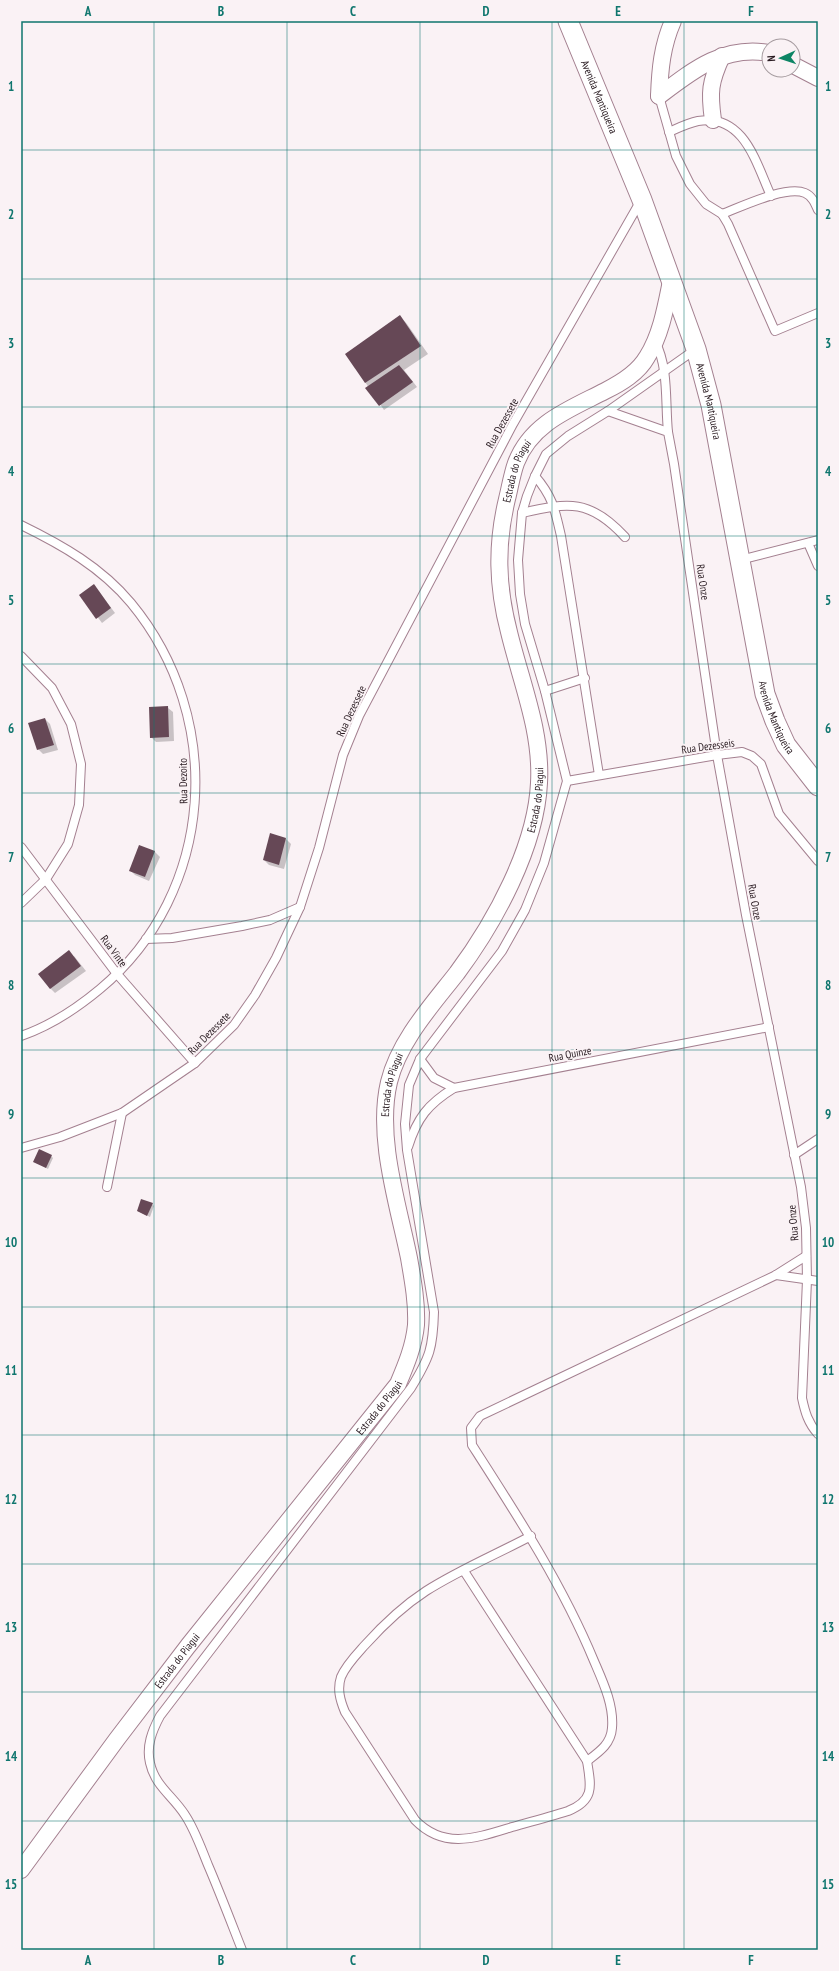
<svg xmlns="http://www.w3.org/2000/svg" width="839" height="1971" font-family="'PT Sans Narrow',sans-serif">
	<style>
		.shadow { fill: #0003 }
		.building { fill: #664856 }
		.lines { fill: none; stroke-linecap: round; stroke-linejoin: round }
		.service-casing { stroke: #a48090; stroke-width: 10 }
		.minor-casing { stroke: #a48090; stroke-width: 18 }
		.tertiary-casing { stroke: #a48090; stroke-width: 21 }
		.service { stroke: #fff; stroke-width: 8 }
		.minor { stroke: #fff; stroke-width: 16 }
		.tertiary { stroke: #fff; stroke-width: 19 }
		.grid { fill: none; stroke: #0f766e; stroke-width: 1; stroke-opacity: 0.55 }
		.labels { text-anchor: middle; dominant-baseline: central; stroke-width: 4; stroke-linejoin: round; paint-order: stroke }
		.street-label { font-size: 11px; fill: #291b21; stroke: #faf2f5 }
		.neatline { fill: none; stroke: #0f766e; stroke-width: 1.5 }
		.grid-label { font-size: 13px; text-anchor: middle; font-weight: bold; fill: #0f766e }
	</style>
	<rect width="100%" height="100%" fill="#faf2f5"/>
	<g class="shadow">
		<path d="M400,316L407,324L428,354L404,370L417,387L384,410L346,354Z"/>
		<path d="M94,585L115,613L102,623L81,595Z"/>
		<path d="M168,708L173,712L174,741L156,742L151,737Z"/>
		<path d="M45,719L50,724L58,750L43,754L38,749Z"/>
		<path d="M271,834L286,839L291,844L284,869L269,865L264,860Z"/>
		<path d="M140,846L155,852L160,857L149,881L135,875L130,870Z"/>
		<path d="M74,956L86,971L55,993L50,988Z"/>
		<path d="M51,1156L53,1158L48,1169L35,1162Z"/>
		<path d="M152,1204L154,1206L150,1217L138,1211Z"/>
	</g>
	<g class="building">
		<path d="M400,315L421,346L365,383L345,354Z"/>
		<path d="M399,365L413,382L379,406L365,388Z"/>
		<path d="M94,584L111,608L96,619L79,595Z"/>
		<path d="M168,706L169,737L150,738L149,707Z"/>
		<path d="M45,718L54,745L37,750L28,723Z"/>
		<path d="M270,833L286,838L279,865L263,860Z"/>
		<path d="M139,845L155,851L145,877L129,871Z"/>
		<path d="M69,950L81,966L50,989L38,974Z"/>
		<path d="M39,1149L52,1155L46,1168L33,1162Z"/>
		<path d="M141,1199L153,1203L147,1216L137,1211Z"/>
	</g>
	<g class="lines">
		<g class="service-casing">
			<g id="service">
				<path d="M659,96L676,156L690,184L706,204L722,214L728,224L775,331L818,313"/>
				<path d="M669,132C678,128 688,123 698,121C744,113 756,163 771,196"/>
				<path d="M722,214C741,207 786,185 805,193C812,196 815,203 818,210"/>
				<path d="M655,341C669,368 665,402 668,432"/>
				<path d="M608,411L668,432L674,464L717,755L746,915L801,1187L806,1228L807,1280L802,1398C805,1412 808,1423 818,1434"/>
				<path d="M535,476C553,497 555,510 561,536L599,775"/>
				<path d="M522,513C569,502 590,499 625,537"/>
				<path d="M21,525C62,545 101,567 131,603C226,718 216,892 100,989C76,1009 50,1026 21,1036"/>
				<path d="M808,543L818,566"/>
				<path d="M740,560L818,540"/>
				<path d="M21,656L52,688L71,724L81,764L79,805L68,844L46,879L21,903"/>
				<path d="M545,691L585,678"/>
				<path d="M567,781L717,755L742,752L752,756L761,764L779,814L818,861"/>
				<path d="M21,847L117,974L195,1063"/>
				<path d="M146,939L172,938L242,926L270,920L300,907"/>
				<path d="M420,1059L434,1078L454,1088"/>
				<path d="M408,1147C417,1118 428,1104 454,1088L769,1027"/>
				<path d="M21,1148L60,1137L122,1113L195,1063L234,1025L255,995L276,958L300,907L319,848L343,755L359,716L513,424L640,202"/>
				<path d="M794,1155L818,1139"/>
				<path d="M107,1187L122,1113"/>
				<path d="M776,1275L818,1281"/>
				<path d="M464,1571L587,1761C591,1786 595,1800 568,1811C549,1817 530,1822 512,1827C476,1838 444,1850 415,1820L345,1712C340,1700 337,1689 341,1677C346,1665 356,1655 365,1645C383,1625 403,1606 426,1591C459,1570 497,1554 531,1536"/>
				<path d="M587,1761C599,1752 611,1744 612,1728C614,1705 603,1682 594,1661C562,1584 517,1515 472,1445L471,1428L480,1416L776,1275L806,1256"/>
				<path d="M242,1950C231,1922 220,1893 208,1865C201,1848 195,1830 185,1815C173,1796 155,1786 150,1763C146,1746 152,1731 160,1716L411,1388C430,1357 433,1348 434,1312L407,1150L405,1124L409,1085L420,1059L502,951L525,910L544,863L567,781L545,691L525,624L520,594L518,560L522,513L527,496L535,476L546,454L568,436L608,411L696,349"/>
			</g>
		</g>
		<g class="minor-casing">
			<g id="minor">
				<path d="M793,65L818,78"/>
				<path d="M659,96C693,70 724,45 769,53"/>
				<path d="M659,96C660,69 662,46 673,21"/>
				<path d="M713,120C709,92 710,82 722,56"/>
				<path id="s1" d="M21,1870L117,1739L188,1646L398,1384C406,1365 414,1346 416,1325C417,1303 413,1281 409,1258C398,1204 376,1137 389,1082C399,1041 432,1005 457,973C495,922 536,847 539,783C542,731 521,682 509,632C497,586 496,545 507,499C510,487 512,474 516,463C531,423 570,409 605,391C621,383 638,373 647,357C661,335 666,306 671,281"/>
			</g>
		</g>
		<g class="tertiary-casing">
			<g id="tertiary">
				<path id="s2" d="M568,21L642,200L696,349L711,405L765,694L775,721L786,745L818,786"/>
			</g>
		</g>
		<use href="#service" class="service"/>
		<use href="#minor" class="minor"/>
		<use href="#tertiary" class="tertiary"/>
	</g>
	<path class="grid" d="M154,21V1950M287,21V1950M420,21V1950M552,21V1950M684,21V1950M21,150H818M21,279H818M21,407H818M21,536H818M21,664H818M21,793H818M21,921H818M21,1050H818M21,1178H818M21,1307H818M21,1435H818M21,1564H818M21,1692H818M21,1821H818"/>
	<g class="labels">
		<g class="street-label">
			<text stroke="none"><textPath href="#s2" startOffset="82">Avenida Mantiqueira</textPath></text>
			<text stroke="none"><textPath href="#s2" startOffset="406">Avenida Mantiqueira</textPath></text>
			<text transform="translate(502 423) rotate(-61)">Rua Dezessete</text>
			<text stroke="none"><textPath href="#s1" startOffset="1581">Estrada do Piagui</textPath></text>
			<text transform="translate(703 582) rotate(82)">Rua Onze</text>
			<text transform="translate(351 711) rotate(-65)">Rua Dezessete</text>
			<text stroke="none"><textPath href="#s2" startOffset="730">Avenida Mantiqueira</textPath></text>
			<text transform="translate(708 746) rotate(-8)">Rua Dezesseis</text>
			<text transform="translate(183 781) rotate(-91)">Rua Dezoito</text>
			<text stroke="none"><textPath href="#s1" startOffset="1245">Estrada do Piagui</textPath></text>
			<text transform="translate(755 902) rotate(80)">Rua Onze</text>
			<text transform="translate(114 951) rotate(54)">Rua Vinte</text>
			<text transform="translate(209 1033) rotate(-45)">Rua Dezessete</text>
			<text transform="translate(570 1054) rotate(-11)">Rua Quinze</text>
			<text stroke="none"><textPath href="#s1" startOffset="921">Estrada do Piagui</textPath></text>
			<text transform="translate(793 1223) rotate(-95)">Rua Onze</text>
			<text stroke="none"><textPath href="#s1" startOffset="585">Estrada do Piagui</textPath></text>
			<text stroke="none"><textPath href="#s1" startOffset="261">Estrada do Piagui</textPath></text>
		</g>
	</g>
	<rect width="839" height="1971" fill="none" stroke="#faf2f5" stroke-width="44"/>
	<g transform="translate(781 58) rotate(267)"><circle r="19" fill="#faf2f5" stroke="#a69ca0"/>
	<path d="M0-3L7 15L0 10L-7 15Z" fill="#0d8565"/>
	<text y="-6" font-size="11" font-weight="bold" text-anchor="middle" fill="#291b21">N</text>
	</g>
	<rect x="22" y="22" width="795" height="1927" class="neatline"/>
	<g class="grid-label">
		<text x="88" y="16">A</text>
		<text x="221" y="16">B</text>
		<text x="353" y="16">C</text>
		<text x="486" y="16">D</text>
		<text x="618" y="16">E</text>
		<text x="751" y="16">F</text>
		<text x="11" y="91">1</text>
		<text x="828" y="91">1</text>
		<text x="11" y="219">2</text>
		<text x="828" y="219">2</text>
		<text x="11" y="348">3</text>
		<text x="828" y="348">3</text>
		<text x="11" y="476">4</text>
		<text x="828" y="476">4</text>
		<text x="11" y="605">5</text>
		<text x="828" y="605">5</text>
		<text x="11" y="733">6</text>
		<text x="828" y="733">6</text>
		<text x="11" y="862">7</text>
		<text x="828" y="862">7</text>
		<text x="11" y="990">8</text>
		<text x="828" y="990">8</text>
		<text x="11" y="1119">9</text>
		<text x="828" y="1119">9</text>
		<text x="11" y="1247">10</text>
		<text x="828" y="1247">10</text>
		<text x="11" y="1375">11</text>
		<text x="828" y="1375">11</text>
		<text x="11" y="1504">12</text>
		<text x="828" y="1504">12</text>
		<text x="11" y="1632">13</text>
		<text x="828" y="1632">13</text>
		<text x="11" y="1761">14</text>
		<text x="828" y="1761">14</text>
		<text x="11" y="1889">15</text>
		<text x="828" y="1889">15</text>
		<text x="88" y="1965">A</text>
		<text x="221" y="1965">B</text>
		<text x="353" y="1965">C</text>
		<text x="486" y="1965">D</text>
		<text x="618" y="1965">E</text>
		<text x="751" y="1965">F</text>
	</g>
</svg>
